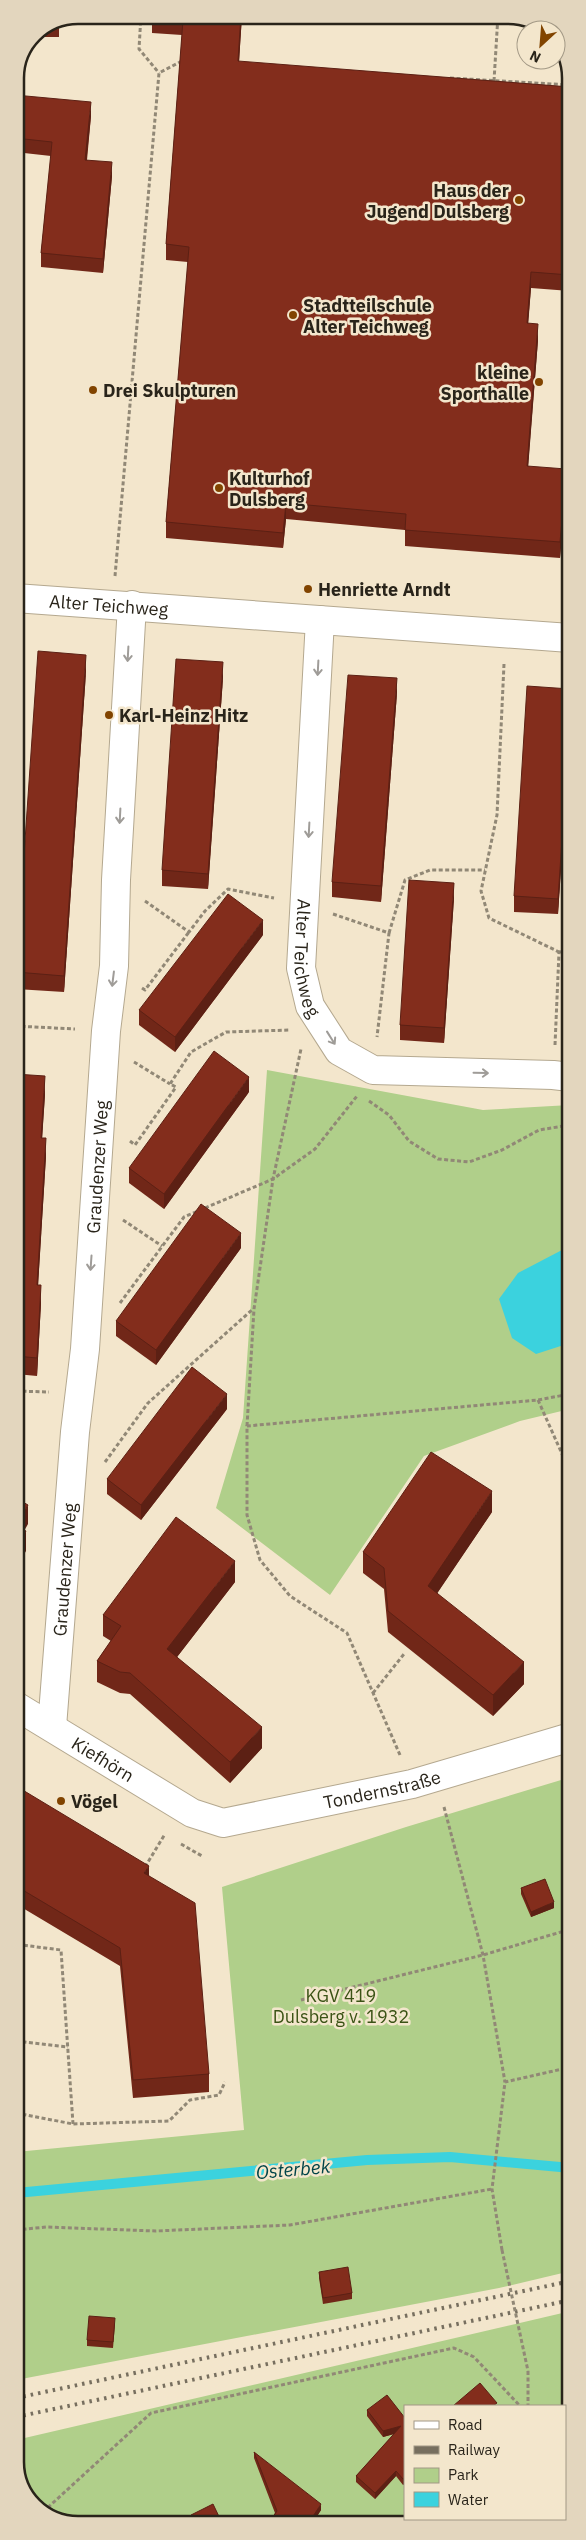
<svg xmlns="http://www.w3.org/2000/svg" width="586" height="2540" font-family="'IBM Plex Sans',sans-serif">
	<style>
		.green { fill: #b0cf8a }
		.water { fill: #3bd2de }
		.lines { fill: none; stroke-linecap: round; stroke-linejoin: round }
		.stream { stroke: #3bd2de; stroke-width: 10 }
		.minor-casing { stroke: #b4a88f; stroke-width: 30 }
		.tertiary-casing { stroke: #b4a88f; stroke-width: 30 }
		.path { stroke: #918876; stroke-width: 3; stroke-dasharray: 4 2.5; stroke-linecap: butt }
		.minor { stroke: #fff; stroke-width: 28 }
		.tertiary { stroke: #fff; stroke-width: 28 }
		.rail { stroke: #776f5f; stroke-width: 4; stroke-dasharray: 2.5 5; stroke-linecap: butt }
		.path-bridge { stroke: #918876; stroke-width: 3; stroke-dasharray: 4 2.5; stroke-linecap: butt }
		.wall { fill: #712718 }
		.shaded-wall { fill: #5c2014 }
		.building { fill: #832d1c; stroke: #5c2014 }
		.oneway { stroke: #9f9c98 }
		.poi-dot { fill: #814400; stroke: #f3e6cc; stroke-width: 2 }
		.labels { text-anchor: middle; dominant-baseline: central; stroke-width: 5; stroke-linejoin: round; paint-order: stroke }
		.poi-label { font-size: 18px; font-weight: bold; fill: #29241a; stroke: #f3e6cc; text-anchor: start }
		.street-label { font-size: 18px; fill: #29241a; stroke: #f3e6cc }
		.park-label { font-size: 18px; fill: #3b5315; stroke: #f3e6cc }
		.water-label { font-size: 19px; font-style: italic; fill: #004348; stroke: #f3e6cc }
		.rim { fill: none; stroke: #29241a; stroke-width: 2.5 }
	</style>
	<rect width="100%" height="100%" fill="#f3e6cc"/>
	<g class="green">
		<path d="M267,1070L483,1110L570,1105V1409L520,1421L424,1456L330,1595L216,1508L243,1418Z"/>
		<path d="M571,1777V2271L499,2288L16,2380V2152L244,2130L222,1887L406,1827Z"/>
		<path d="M571,2311V2463L565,2479V2406H405V2519H529L520,2524L73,2525L36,2509L16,2474V2440Z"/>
	</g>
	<path class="water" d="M562,1250H570V1343L536,1354L512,1338L499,1299L518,1273Z"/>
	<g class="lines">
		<path class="stream" d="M16,2193L367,2160L450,2157L571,2168"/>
		<g class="minor-casing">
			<g id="minor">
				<path id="s1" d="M320,620L301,968L310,1006L339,1051L373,1070L553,1075L570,1077"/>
				<path id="s2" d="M16,1706L192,1813L223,1823L412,1784L571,1737"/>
				<path id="s3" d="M52,1727L75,1432L85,1349L106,1031L114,966L116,880L132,605"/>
			</g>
		</g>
		<g class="tertiary-casing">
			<g id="tertiary">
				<path id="s4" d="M15,598L570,638"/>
			</g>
		</g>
		<g class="path">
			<path d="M141,15L139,49L159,73"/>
			<path d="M450,78L570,85"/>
			<path d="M494,81L498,15"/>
			<path d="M115,576L159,73L182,61"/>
			<path d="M504,664L497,815L481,891L489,918L559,952"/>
			<path d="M145,901L189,932L205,911L228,889L274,898"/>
			<path d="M333,914L389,933L377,1037"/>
			<path d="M389,933L405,880L430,870H485"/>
			<path d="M142,988L145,990L189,932"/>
			<path d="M15,1026L75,1029"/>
			<path d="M555,1045L559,952L570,951"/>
			<path d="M134,1062L170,1084"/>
			<path d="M369,1101L389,1115L409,1141L438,1159L469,1162L502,1150L539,1130L570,1125"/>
			<path d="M570,1105V1121"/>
			<path d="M130,1141L135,1145L176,1087L170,1084L191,1052L226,1032L290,1030"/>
			<path d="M123,1220L162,1246"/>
			<path d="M120,1303L184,1217L273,1179L315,1149L357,1096"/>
			<path d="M16,1391L49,1392"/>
			<path d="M538,1400L571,1474"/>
			<path d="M247,1426L254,1309L273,1179L301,1049"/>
			<path d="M105,1462L148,1403L253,1309"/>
			<path d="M373,1693L404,1654"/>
			<path d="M400,1755L347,1633L290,1596L260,1560L247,1515V1426L538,1400L570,1394"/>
			<path d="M444,1807L483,1955L505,2082"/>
			<path d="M181,1844L202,1856"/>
			<path d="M145,1867L165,1834"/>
			<path d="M16,1975L22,1945L61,1950L73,2124"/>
			<path d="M301,2000L483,1955L571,1929"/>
			<path d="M16,2041L68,2047"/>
			<path d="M16,2113L73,2124L169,2121L190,2100L219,2095L225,2082"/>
			<path d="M16,2230L46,2227L156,2231L290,2225L492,2189"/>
			<path d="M502,2250L492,2189L505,2082L571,2067"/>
			<path d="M528,2371V2406"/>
			<path d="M43,2512L151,2413L454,2348L474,2357L520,2406"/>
			<path d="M496,2524L501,2519"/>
		</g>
		<use href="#minor" class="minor"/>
		<use href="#tertiary" class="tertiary"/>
		<g class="rail">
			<path d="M16,2398L571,2281"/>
			<path d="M16,2417L571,2300"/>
		</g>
		<path class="path-bridge" d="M502,2250L528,2371"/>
	</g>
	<g class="wall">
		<path d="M242,15L239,62L570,87V291L531,288L528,323L538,340L528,466L566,487H570V537L562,536L560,558L405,546V530L286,519L283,548L166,538V522L188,262L166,260V244L182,35L152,33V17Z"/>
		<path d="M59,23V37H32L34,33Z"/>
		<path d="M15,95L91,116L87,160L112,176L103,273L41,267V253L51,156L15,152Z"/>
		<path d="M86,672L64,992L16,989V972Z"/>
		<path d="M223,678L208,889L162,886V870Z"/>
		<path d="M570,689V735L558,914L514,912V896Z"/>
		<path d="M397,693L381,902L332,897V882Z"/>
		<path d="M454,898L444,1043L400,1040V1025Z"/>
		<path d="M263,935L175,1052L139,1025V1010Z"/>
		<path d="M15,1074L45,1094L42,1138L46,1156L38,1285L41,1303L37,1376L16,1374Z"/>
		<path d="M249,1092L164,1209L129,1183V1168Z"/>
		<path d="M241,1248L156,1365L116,1336V1321Z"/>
		<path d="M227,1409L141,1520L107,1494V1479Z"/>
		<path d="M492,1512L437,1593L524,1684L493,1716L388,1632L384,1589L363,1573V1552Z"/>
		<path d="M235,1582L177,1657L262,1748L230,1783L130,1694L120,1693L97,1682V1661L111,1641L103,1636V1615Z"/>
		<path d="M16,1786L149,1875L209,2074V2092L133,2098L120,1966L16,1904Z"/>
		<path d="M521,1888L554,1908L531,1917L521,1894Z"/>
		<path d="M319,2272L352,2293V2299L323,2304L319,2278Z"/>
		<path d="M115,2324L113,2348L87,2346V2340Z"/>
		<path d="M571,2349V2374L563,2369V2363Z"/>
		<path d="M367,2410L405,2418L403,2485L396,2476L375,2499L356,2482V2476L394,2434L383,2437L367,2416Z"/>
		<path d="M254,2452L321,2510L312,2524H268L275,2513L254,2458Z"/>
		<path d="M191,2515L223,2525H193L191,2521Z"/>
	</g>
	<g class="shaded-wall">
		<path d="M241,15H242L238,77V61Z"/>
		<path d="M91,102V116L85,174V160Z"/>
		<path d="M112,162V176L103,273V259Z"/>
		<path d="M531,272V288L527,339V323Z"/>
		<path d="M538,324V340L527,482V466Z"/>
		<path d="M286,503V519L283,548V533Z"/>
		<path d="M562,520V536L560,558V542Z"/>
		<path d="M86,655V672L64,992V976Z"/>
		<path d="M223,662V678L208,889V874Z"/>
		<path d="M397,678V693L381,902V886Z"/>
		<path d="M570,720V735L558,914V899Z"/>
		<path d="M454,883V898L444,1043V1028Z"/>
		<path d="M263,920V935L175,1052V1037Z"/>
		<path d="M45,1076V1094L41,1156V1138Z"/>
		<path d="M249,1077V1092L164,1209V1194Z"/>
		<path d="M46,1138V1156L37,1303V1285Z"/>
		<path d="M241,1233V1248L156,1365V1350Z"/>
		<path d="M41,1285V1303L37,1376V1358Z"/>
		<path d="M227,1394V1409L141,1520V1505Z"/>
		<path d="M492,1491V1512L428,1607V1586Z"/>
		<path d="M28,1505V1524L16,1545V1526Z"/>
		<path d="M26,1531V1551L16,1568V1548Z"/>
		<path d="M235,1561V1582L167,1670V1649Z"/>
		<path d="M524,1662V1684L493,1716V1695Z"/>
		<path d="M262,1727V1748L230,1783V1762Z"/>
		<path d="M149,1866V1884L144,1873Z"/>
		<path d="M554,1902V1908L531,1917V1912Z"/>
		<path d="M401,2426V2432L383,2437V2431Z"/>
		<path d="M396,2471V2476L375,2499V2493Z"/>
		<path d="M405,2478V2484L403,2485V2479Z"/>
		<path d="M321,2504V2510L312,2524H308Z"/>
	</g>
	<g class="building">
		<path d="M152,15H241L238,61L570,87V275L531,272L527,323L538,324L527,466L566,469L565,487H570V521L562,520L560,542L405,530L406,514L286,503L283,533L166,522L189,247L166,244L183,20L152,17Z"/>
		<path d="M15,95L91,102L85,160L112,162L103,259L41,253L52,142L15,138Z"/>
		<path d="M38,651L86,655L64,976L16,972Z"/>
		<path d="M176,659L223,662L208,874L162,870Z"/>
		<path d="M348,675L397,678L381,886L332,882Z"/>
		<path d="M527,686L570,689V720L558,899L514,896Z"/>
		<path d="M409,880L454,883L444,1028L400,1025Z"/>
		<path d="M228,894L263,920L175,1037L139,1010Z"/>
		<path d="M214,1051L249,1077L164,1194L129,1168Z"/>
		<path d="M15,1074L45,1076L41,1138H46L37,1285H41L37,1358L16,1356Z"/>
		<path d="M201,1204L241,1233L156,1350L116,1321Z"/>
		<path d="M192,1367L227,1394L141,1505L107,1479Z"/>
		<path d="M431,1452L492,1491L428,1586L524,1662L493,1695L388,1611L384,1568L363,1552Z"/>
		<path d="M16,1498L28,1505L16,1526L26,1531L16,1548Z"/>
		<path d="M176,1517L235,1561L167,1649L262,1727L230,1762L130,1673L120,1672L97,1661L121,1626L103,1615Z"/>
		<path d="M16,1786L149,1866L144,1873L195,1903L209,2074L133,2080L120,1948L16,1886Z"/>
		<path d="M545,1879L554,1902L531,1912L521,1888Z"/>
		<path d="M348,2267L352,2293L323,2298L319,2272Z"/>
		<path d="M89,2316L115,2318L113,2342L87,2340Z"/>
		<path d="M571,2349V2368L563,2363Z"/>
		<path d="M480,2383L497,2403L493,2406H453Z"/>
		<path d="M387,2395L405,2418V2478L403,2479L396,2471L375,2493L356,2476L401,2426L383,2431L367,2410Z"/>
		<path d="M254,2452L321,2504L308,2524H268L277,2511Z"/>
		<path d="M213,2504L223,2525H196L191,2515Z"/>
	</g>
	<defs><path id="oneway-shaft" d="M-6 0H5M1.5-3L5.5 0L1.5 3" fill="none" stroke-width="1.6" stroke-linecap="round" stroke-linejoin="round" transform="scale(1.25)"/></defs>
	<g class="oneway">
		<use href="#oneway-shaft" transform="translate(128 654) rotate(93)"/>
		<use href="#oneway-shaft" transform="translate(318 668) rotate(93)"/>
		<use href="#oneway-shaft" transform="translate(120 816) rotate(93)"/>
		<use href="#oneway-shaft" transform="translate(309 830) rotate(93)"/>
		<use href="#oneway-shaft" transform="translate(113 979) rotate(97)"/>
		<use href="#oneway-shaft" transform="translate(331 1038) rotate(58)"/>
		<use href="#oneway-shaft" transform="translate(481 1073) rotate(1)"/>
		<use href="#oneway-shaft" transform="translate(91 1263) rotate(94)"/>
	</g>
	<g class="poi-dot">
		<circle cx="519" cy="200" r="5"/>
		<circle cx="293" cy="315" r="5"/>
		<circle cx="539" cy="382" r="5"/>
		<circle cx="93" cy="390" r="5"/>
		<circle cx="219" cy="488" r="5"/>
		<circle cx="308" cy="589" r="5"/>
		<circle cx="109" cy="715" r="5"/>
		<circle cx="61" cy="1801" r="5"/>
	</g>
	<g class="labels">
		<g class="poi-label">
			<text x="509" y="190" text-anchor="end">Haus der<tspan x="509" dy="21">Jugend Dulsberg</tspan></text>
			<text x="303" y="305">Stadtteilschule<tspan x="303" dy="21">Alter Teichweg</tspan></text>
			<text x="529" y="372" text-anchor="end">kleine<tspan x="529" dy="21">Sporthalle</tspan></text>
			<text x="103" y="390">Drei Skulpturen</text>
			<text x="229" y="478">Kulturhof<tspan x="229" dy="21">Dulsberg</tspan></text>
			<text x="318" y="589">Henriette Arndt</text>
			<text x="119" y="715">Karl-Heinz Hitz</text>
			<text x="71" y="1801">Vögel</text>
		</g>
		<g class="street-label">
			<text stroke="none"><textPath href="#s4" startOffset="94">Alter Teichweg</textPath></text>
			<text stroke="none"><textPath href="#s1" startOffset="339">Alter Teichweg</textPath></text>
			<text stroke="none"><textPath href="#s3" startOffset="562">Graudenzer Weg</textPath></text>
			<text stroke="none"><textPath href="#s3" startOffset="158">Graudenzer Weg</textPath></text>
			<text stroke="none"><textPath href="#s2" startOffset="102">Kiefhörn</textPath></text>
			<text stroke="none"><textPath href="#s2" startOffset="401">Tondernstraße</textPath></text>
		</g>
		<g class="park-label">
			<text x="341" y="1995">KGV 419<tspan x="341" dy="21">Dulsberg v. 1932</tspan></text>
		</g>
		<g class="water-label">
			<text transform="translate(293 2169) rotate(-5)">Osterbek</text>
		</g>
	</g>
	<path d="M0 0H586V2540H0ZM78 24H508A54 54 0 0 1 562 78V2462A54 54 0 0 1 508 2516H78A54 54 0 0 1 24 2462V78A54 54 0 0 1 78 24Z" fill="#e3d6be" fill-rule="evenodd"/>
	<path class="rim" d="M78 24H508A54 54 0 0 1 562 78V2462A54 54 0 0 1 508 2516H78A54 54 0 0 1 24 2462V78A54 54 0 0 1 78 24Z"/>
	<rect x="404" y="2405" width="162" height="115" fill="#f3e6cc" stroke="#a29885"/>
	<rect x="414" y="2421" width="25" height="8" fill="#ffffff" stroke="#a29885"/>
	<text x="448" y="2430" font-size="15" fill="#29241a">Road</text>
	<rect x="414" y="2446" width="25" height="8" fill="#776f5f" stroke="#a29885"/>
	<text x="448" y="2455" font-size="15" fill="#29241a">Railway</text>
	<rect x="414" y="2468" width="25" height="15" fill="#b0cf8a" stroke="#a29885"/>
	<text x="448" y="2480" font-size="15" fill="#29241a">Park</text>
	<rect x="414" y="2492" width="25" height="15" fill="#3bd2de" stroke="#a29885"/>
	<text x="448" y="2505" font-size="15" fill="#29241a">Water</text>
	<g transform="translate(541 45) rotate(206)"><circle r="24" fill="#f3e6cc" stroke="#a29885"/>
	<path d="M0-4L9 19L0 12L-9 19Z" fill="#814400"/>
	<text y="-8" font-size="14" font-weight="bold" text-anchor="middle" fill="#29241a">N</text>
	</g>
</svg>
